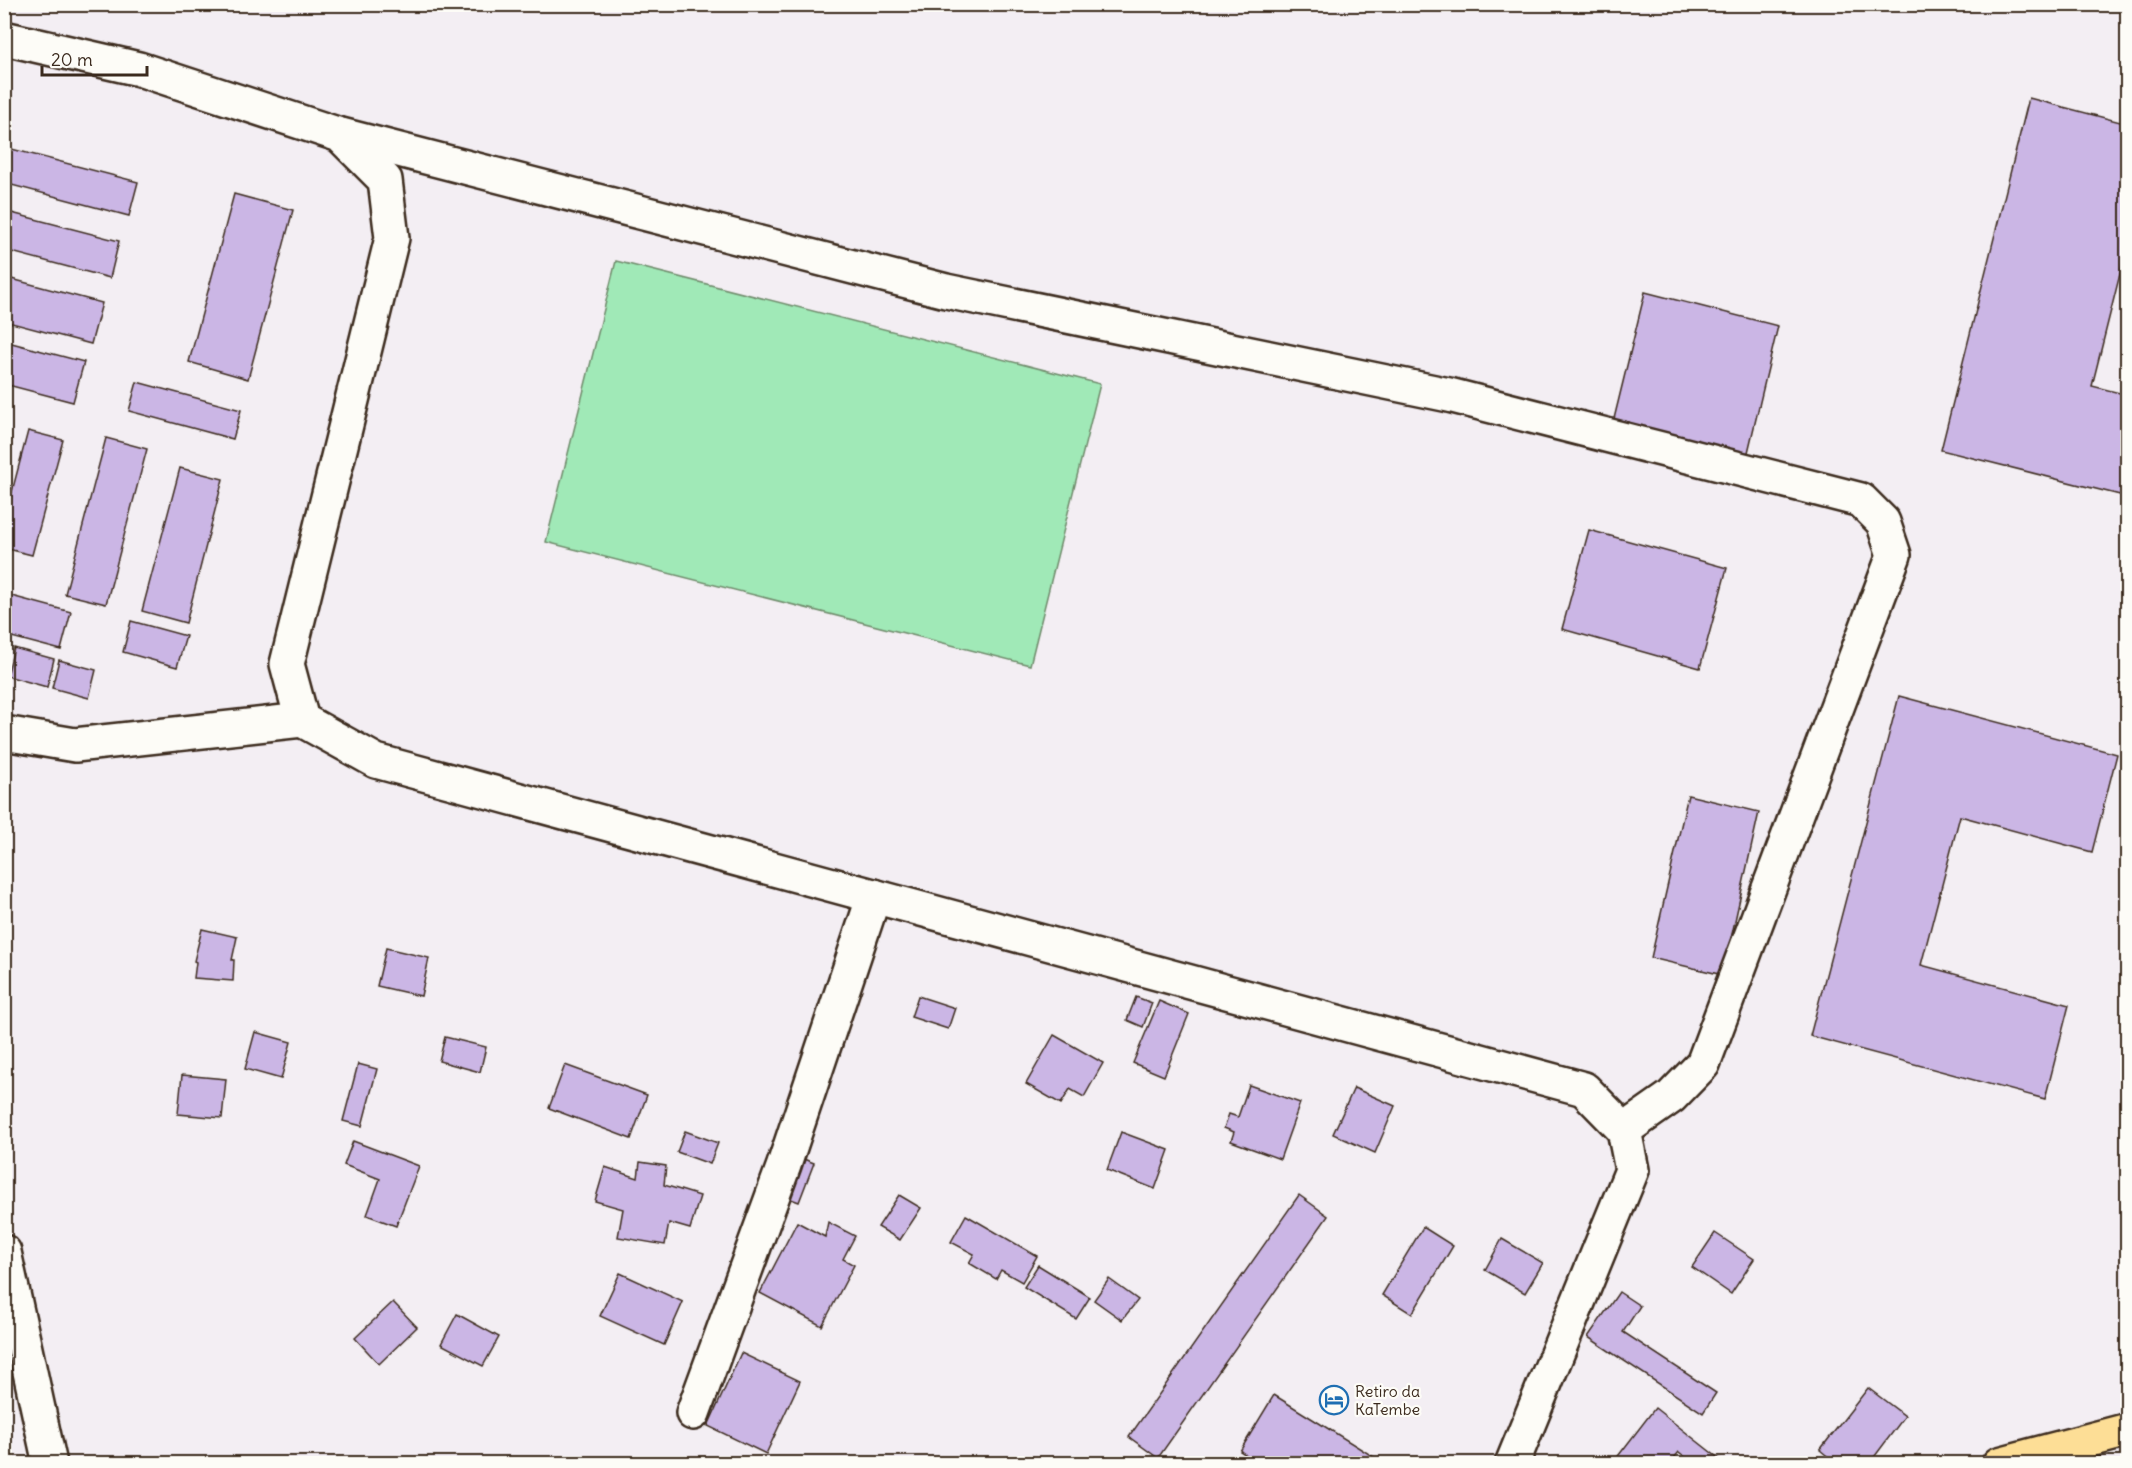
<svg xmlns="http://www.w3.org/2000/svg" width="2132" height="1468" font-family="Delius,sans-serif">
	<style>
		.green { fill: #a0e9b7; stroke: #6e8a6a; stroke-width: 1.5 }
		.building { fill: #cbb6e5; stroke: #3b2a1e; stroke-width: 1.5 }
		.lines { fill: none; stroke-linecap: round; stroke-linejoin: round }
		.minor-casing { stroke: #3b2a1e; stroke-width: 38 }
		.highway-casing { stroke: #3b2a1e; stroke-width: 38 }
		.minor { stroke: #fdfcf7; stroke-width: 33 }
		.highway { stroke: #fdde96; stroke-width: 33 }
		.labels { text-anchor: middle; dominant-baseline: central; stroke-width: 4.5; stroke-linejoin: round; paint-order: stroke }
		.poi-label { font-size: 16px; fill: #3b2a1e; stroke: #fdfcf7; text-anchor: start }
	</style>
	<rect width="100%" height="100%" fill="#f3eef3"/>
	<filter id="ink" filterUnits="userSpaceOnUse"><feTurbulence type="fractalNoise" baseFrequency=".0167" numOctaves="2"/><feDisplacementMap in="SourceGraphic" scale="12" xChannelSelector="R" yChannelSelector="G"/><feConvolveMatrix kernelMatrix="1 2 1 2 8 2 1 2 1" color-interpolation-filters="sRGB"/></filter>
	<g filter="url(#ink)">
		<path class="green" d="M616,261L1100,384L1030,665L546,542Z"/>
		<g class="building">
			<path d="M2029,98L2128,124V242L2092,386L2128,395V497L1941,450Z"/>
			<path d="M4,147L138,182L129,216L4,183Z"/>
			<path d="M234,194L293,210L248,379L189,362Z"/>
			<path d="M4,211L119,241L110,278L4,250Z"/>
			<path d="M4,277L102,303L91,344L4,321Z"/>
			<path d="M1645,292L1778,326L1745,465L1611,431Z"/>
			<path d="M4,341L84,362L73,402L4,384Z"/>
			<path d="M137,382L241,410L233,439L129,411Z"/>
			<path d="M28,431L63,440L32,555L4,548V522Z"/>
			<path d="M106,438L147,449L106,604L65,594Z"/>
			<path d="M180,468L223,479L186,623L142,611Z"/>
			<path d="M1589,530L1727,568L1700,668L1562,629Z"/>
			<path d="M4,594L71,612L61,650L4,635Z"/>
			<path d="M131,621L186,636L177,667L123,652Z"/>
			<path d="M14,648L54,659L47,687L7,676Z"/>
			<path d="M59,660L96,670L89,698L52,688Z"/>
			<path d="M1899,696L2117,754L2092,852L1960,816L1921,965L2069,1005L2045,1099L1810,1036Z"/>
			<path d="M1688,795L1759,812L1723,975L1651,958Z"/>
			<path d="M202,929L237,937L232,960H234L233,981L194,978L196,962L194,961Z"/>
			<path d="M386,948L429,958L421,996L377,986Z"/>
			<path d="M918,996L955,1008L948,1029L911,1017Z"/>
			<path d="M1136,997L1152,1003L1143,1027L1127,1020Z"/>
			<path d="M1159,1001L1189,1014L1164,1076L1133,1063Z"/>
			<path d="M255,1032L291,1042L281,1079L245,1069Z"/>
			<path d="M1054,1035L1103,1063L1084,1097L1070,1089L1061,1104L1026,1084Z"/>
			<path d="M445,1037L486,1047L480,1072L439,1061Z"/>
			<path d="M358,1064L377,1069L362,1126L343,1121Z"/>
			<path d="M565,1065L647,1095L631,1139L549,1108Z"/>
			<path d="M182,1075L226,1079L222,1118L178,1114Z"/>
			<path d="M1249,1085L1300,1103L1280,1159L1231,1141L1234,1132L1224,1128L1229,1114L1238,1117Z"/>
			<path d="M1354,1088L1395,1106L1375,1153L1333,1134Z"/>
			<path d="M685,1131L718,1143L710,1164L677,1152Z"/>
			<path d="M1121,1132L1169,1150L1155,1189L1107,1170Z"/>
			<path d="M353,1141L419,1166L396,1226L367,1215L380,1179L344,1165Z"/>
			<path d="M793,1155L814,1163L799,1202L778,1194Z"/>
			<path d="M640,1162L666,1166L664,1185L700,1196L690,1229L669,1223L665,1245L618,1237L623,1209L595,1201L605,1167L638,1178Z"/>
			<path d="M899,1195L921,1208L900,1240L878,1227Z"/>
			<path d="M1299,1195L1328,1216L1158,1458L1129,1437Z"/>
			<path d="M966,1215L1037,1256L1022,1282L1001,1270L996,1279L969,1263L974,1254L951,1242Z"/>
			<path d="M797,1222L825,1237L828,1222L855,1236L843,1259L854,1265L822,1326L760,1293Z"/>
			<path d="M1423,1227L1453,1246L1412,1314L1382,1295Z"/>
			<path d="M1715,1233L1754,1259L1731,1294L1692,1267Z"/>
			<path d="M1502,1239L1543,1263L1525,1293L1485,1270Z"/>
			<path d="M1038,1265L1090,1297L1076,1319L1024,1287Z"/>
			<path d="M620,1273L683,1302L664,1345L600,1316Z"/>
			<path d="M1109,1279L1138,1300L1122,1320L1094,1300Z"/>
			<path d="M1619,1292L1640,1306L1623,1332L1716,1393L1703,1413L1588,1337Z"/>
			<path d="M393,1302L417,1327L379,1364L355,1338Z"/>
			<path d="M457,1314L499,1337L483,1366L441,1344Z"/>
			<path d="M741,1353L800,1381L766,1454L708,1426Z"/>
			<path d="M1868,1388L1905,1416L1869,1464H1837L1820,1450Z"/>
			<path d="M1274,1395L1382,1462L1381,1464H1260L1240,1451Z"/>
			<path d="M1655,1408L1726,1464H1694L1679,1452L1669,1464H1612Z"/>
		</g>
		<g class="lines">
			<g class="minor-casing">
				<g id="minor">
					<path d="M4,38L139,69L340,135L385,180L392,238L287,664L302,720L376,761L1584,1089L1624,1130L1632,1170L1512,1464"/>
					<path d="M341,135L946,291L1449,395L1861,500L1883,522L1894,555L1703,1064L1671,1097L1624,1130"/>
					<path d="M4,733L75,745L302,720"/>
					<path d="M4,1252L50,1464"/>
					<path d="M693,1413L784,1165L874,896"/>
				</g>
			</g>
			<g class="highway-casing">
				<path id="highway" d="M1999,1464L2128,1430"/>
			</g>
			<use href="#minor" class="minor"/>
			<use href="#highway" class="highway"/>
		</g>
	</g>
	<defs>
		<g id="hotel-ring" transform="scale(1.5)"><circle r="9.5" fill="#fdfcf7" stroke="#1f6fb2" stroke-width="1.5"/><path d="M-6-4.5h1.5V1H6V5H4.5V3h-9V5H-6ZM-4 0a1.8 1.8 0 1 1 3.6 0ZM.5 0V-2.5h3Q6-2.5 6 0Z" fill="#1f6fb2"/></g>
	</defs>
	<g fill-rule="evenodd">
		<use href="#hotel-ring" x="1334" y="1400"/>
	</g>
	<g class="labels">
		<g class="poi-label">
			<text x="1355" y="1391">Retiro da<tspan x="1355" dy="18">KaTembe</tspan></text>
		</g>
	</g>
	<rect width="2132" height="1468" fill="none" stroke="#fdfcf7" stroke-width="24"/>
	<rect x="12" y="12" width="2108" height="1444" fill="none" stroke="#3b2a1e" stroke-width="2" filter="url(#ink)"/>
	<path d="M42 66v9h105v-9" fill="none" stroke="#3b2a1e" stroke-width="3"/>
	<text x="51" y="66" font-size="18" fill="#3b2a1e" stroke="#fdfcf7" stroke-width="4.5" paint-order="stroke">20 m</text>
</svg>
